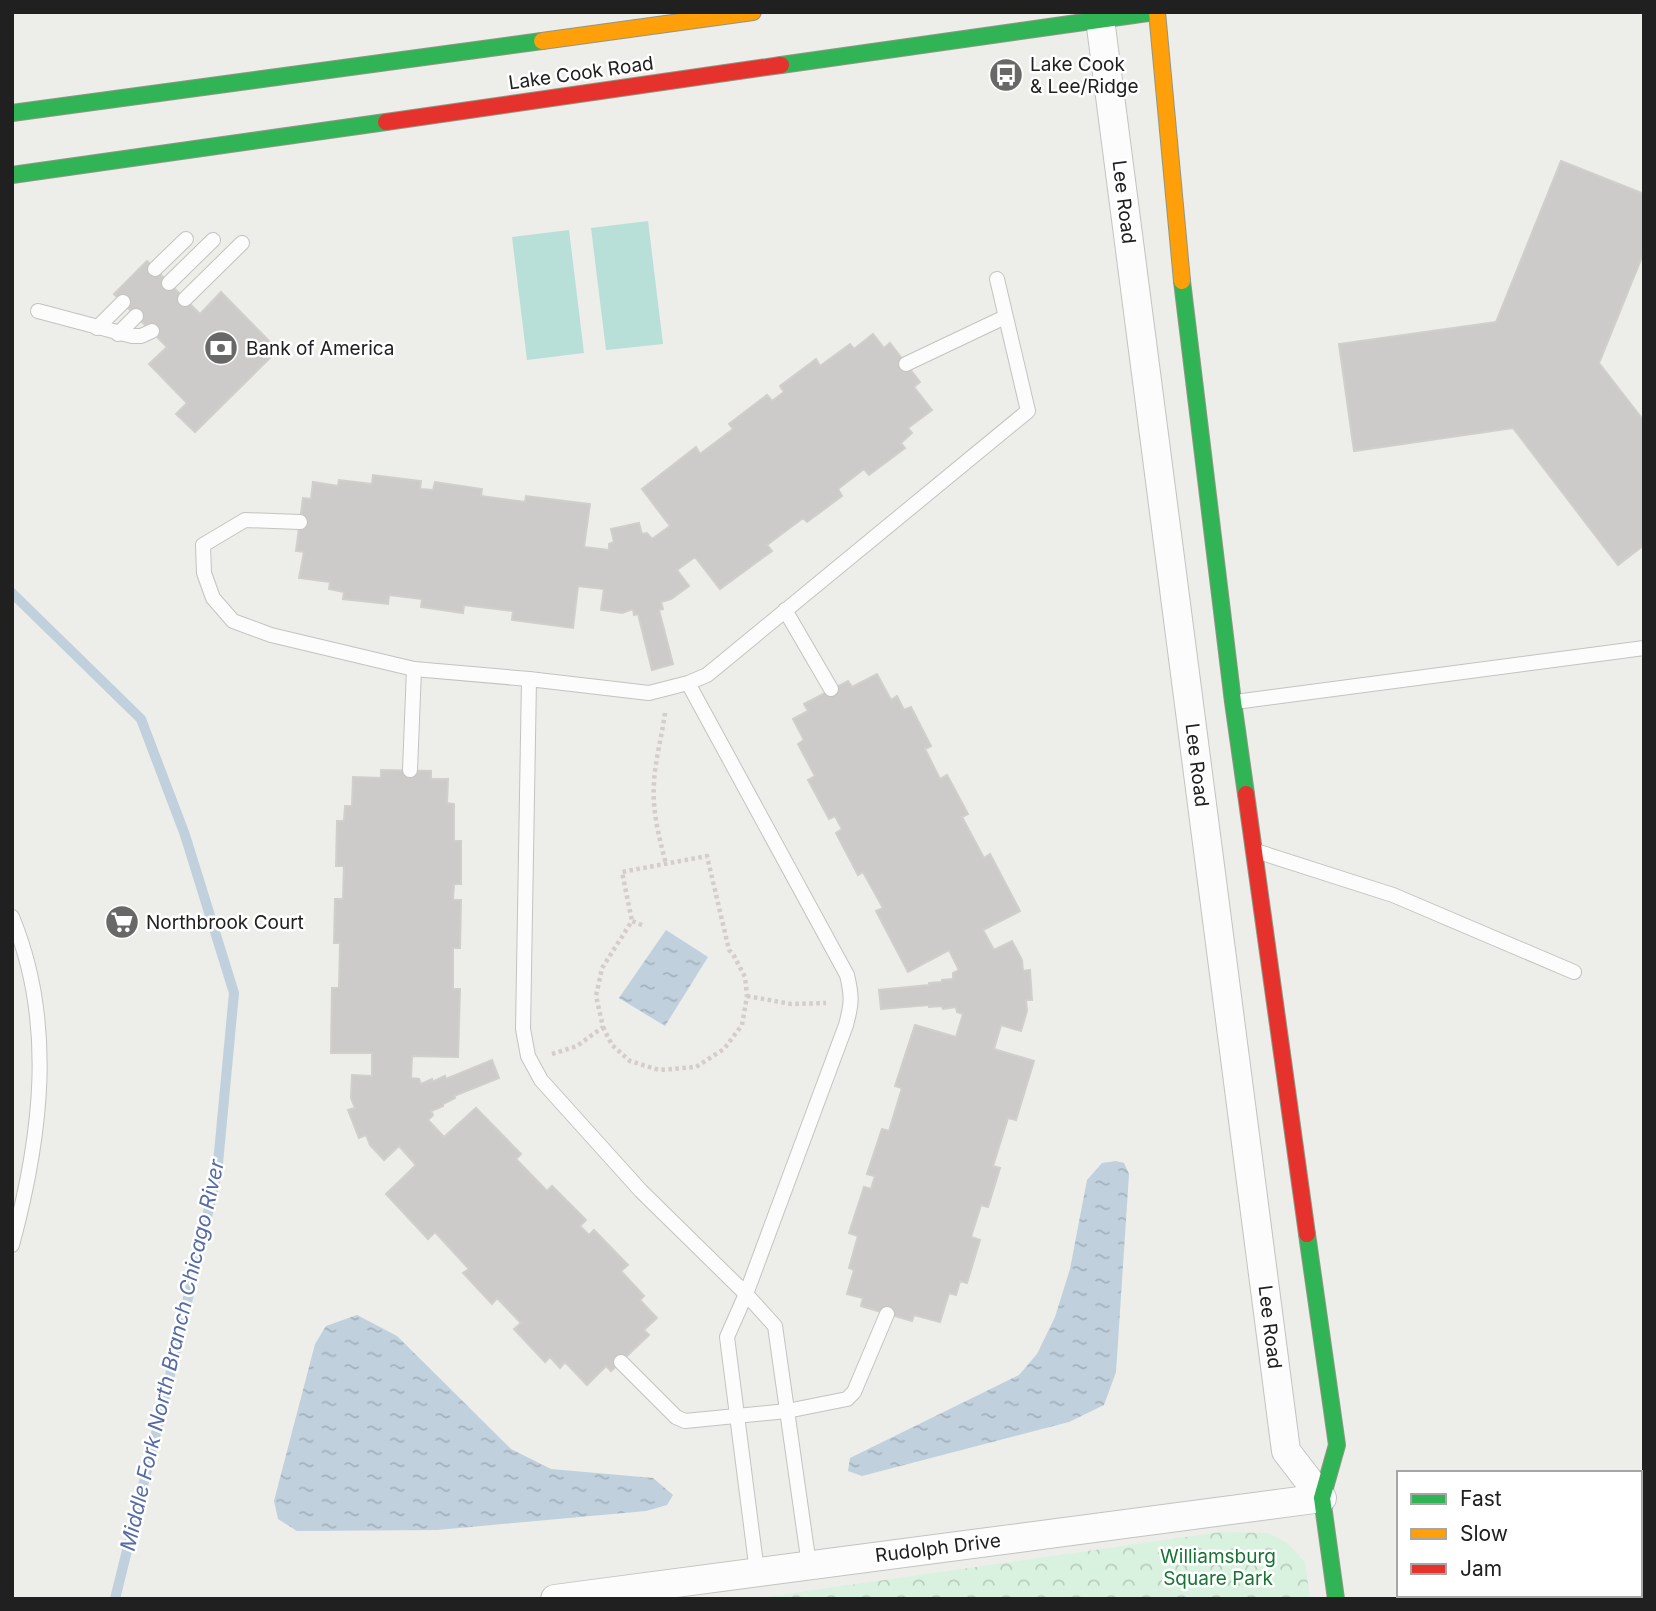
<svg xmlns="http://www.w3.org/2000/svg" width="1656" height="1611" font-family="Inter,sans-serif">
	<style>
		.park { fill: url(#park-crowns) }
		.pitch { fill: #b8e0d8 }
		.water { fill: url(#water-ripples) }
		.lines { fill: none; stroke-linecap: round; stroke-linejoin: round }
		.stream { stroke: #c0d0dd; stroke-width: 10 }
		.building { fill: #cccbc9; stroke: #d0cfcb; stroke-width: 2 }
		.lane-casing { stroke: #c3c3c1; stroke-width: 16 }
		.street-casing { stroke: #c3c3c1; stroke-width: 30 }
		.fast-casing { stroke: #909682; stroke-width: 18 }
		.slow-casing { stroke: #909682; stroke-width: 18 }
		.jam-casing { stroke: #909682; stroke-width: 18 }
		.path { stroke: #d5cdc9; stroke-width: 4.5; stroke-dasharray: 3.5 3.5; stroke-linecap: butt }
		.lane { stroke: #fcfcfc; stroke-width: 14 }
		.street { stroke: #fcfcfc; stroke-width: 28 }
		.fast { stroke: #30b455; stroke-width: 16 }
		.slow { stroke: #ff9f0a; stroke-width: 16 }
		.jam { stroke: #e5322d; stroke-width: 16 }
		.labels { text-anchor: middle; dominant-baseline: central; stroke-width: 5; stroke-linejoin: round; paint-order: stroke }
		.poi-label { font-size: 19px; fill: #202020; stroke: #fff; text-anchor: start }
		.street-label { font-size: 19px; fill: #202020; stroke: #fff }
		.park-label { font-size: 19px; fill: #177434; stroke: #fff }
		.water-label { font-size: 21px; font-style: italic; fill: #556ba6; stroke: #fff }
	</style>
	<defs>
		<pattern id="park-crowns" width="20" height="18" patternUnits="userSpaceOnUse" patternTransform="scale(1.75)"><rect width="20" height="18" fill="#d9f1df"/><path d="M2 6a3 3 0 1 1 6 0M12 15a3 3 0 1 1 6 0" fill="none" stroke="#bacebf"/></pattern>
		<pattern id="water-ripples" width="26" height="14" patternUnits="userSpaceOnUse" patternTransform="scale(1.75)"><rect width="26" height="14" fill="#c0d0dd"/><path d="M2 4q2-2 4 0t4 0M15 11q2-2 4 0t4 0" fill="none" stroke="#a5b2bd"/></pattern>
	</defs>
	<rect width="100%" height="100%" fill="#edede9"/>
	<path class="park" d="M1221,1532L1268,1533L1287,1543L1305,1562L1310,1599H752Z"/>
	<g class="pitch">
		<path d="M648,221L663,344L606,350L591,228Z"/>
		<path d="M569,230L584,353L527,360L512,237Z"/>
	</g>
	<g class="water">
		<path d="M666,930L708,957L665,1026L619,998Z"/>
		<path d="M1116,1161L1124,1163L1129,1174L1116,1372L1104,1405L1069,1422L862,1476L848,1471L850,1458L1019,1375L1037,1354L1055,1317L1070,1269L1087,1180L1102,1163Z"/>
		<path d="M357,1315L397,1336L511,1449L551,1469L653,1478L673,1495L667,1505L646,1511L437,1530L297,1531L278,1519L274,1501L315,1344L326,1326Z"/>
	</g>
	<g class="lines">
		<path class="stream" d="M12,593L141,719L185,835L234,993L217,1174L163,1405L115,1599"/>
	</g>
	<g class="building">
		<path d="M1561,161L1644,194V252L1599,363L1644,421V545L1618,565L1513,428L1354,451L1339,344L1496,322Z"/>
		<path d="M147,261L200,314L221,292L278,350L195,432L176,414L187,403L149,364L167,347L114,294Z"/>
		<path d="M873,334L884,348L890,343L920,382L914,387L932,410L908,428L912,433L901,443L905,448L869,475L864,469L838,489L842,496L807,522L803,518L767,545L772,551L720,589L695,557L677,570L689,586L671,599L661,602L663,609L659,610L673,664L652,670L638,614L634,615L633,609L622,613L601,610L604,589L578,586L573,628L512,620L513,611L464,605L463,613L421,607L422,599L389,595L388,604L343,599L344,592L329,589L330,582L299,578L304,552L296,551L303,498L311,499L313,482L338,486L339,480L372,484L373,475L421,481L420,489L433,490L435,482L482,489L481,496L525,502L526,496L590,504L584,547L609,550V544L614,542L611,529L639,523L642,534L647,533L652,539L670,526L642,489L696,447L700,454L733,429L729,424L767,395L772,401L784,392L780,386L816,359L820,366L850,344L854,349Z"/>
		<path d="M877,674L891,700L897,696L904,710L911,707L931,746L925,749L940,779L947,775L968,814L962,817L984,858L990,854L1020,911L983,930L994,950L1012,941L1022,960L1023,971L1030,970L1032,1000H1026L1027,1011L1021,1031L1001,1025L994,1049L1034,1061L1016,1120L1008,1118L993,1166L1000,1168L988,1207L981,1205L971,1237L980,1240L967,1283L960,1281L956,1295L949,1293L940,1322L914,1315L912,1321L861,1306L863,1298L847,1294L854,1270L849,1268L858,1236L849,1233L864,1187L871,1189L875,1176L867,1174L882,1129L889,1131L902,1088L895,1086L915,1025L956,1037L963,1014L957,1012L956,1007L943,1009L942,1006L929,1007V1005L881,1009L879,990L929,985V983L942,982V980L953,979V973L959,970L949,950L908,972L876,911L883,908L863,872L858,875L836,833L842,829L835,816L829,819L808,780L815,776L798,744L804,740L793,719L808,711L804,704L848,681L852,687Z"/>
		<path d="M381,770L431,771V779H448L447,803L454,804V841H461V884H454L453,900H461L460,948H453V989H460L458,1057L412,1056L411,1078L419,1079L421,1084L432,1079V1082L445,1076L446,1079L492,1060L499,1078L454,1096L455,1098L443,1104V1106L431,1111L433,1115L428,1120L444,1137L476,1108L521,1154L516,1159L547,1191L552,1186L586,1220L580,1226L589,1235L594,1230L628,1265L621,1271L644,1296L640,1300L657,1318L644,1330L649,1335L611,1371L606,1366L587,1385L565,1362L560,1368L550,1357L545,1362L514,1329L521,1323L497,1298L492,1304L463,1273L469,1269L435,1232L428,1239L386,1194L416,1165L399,1146L384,1160L370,1145L366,1135L359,1138L348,1110L355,1108L351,1098L352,1075L372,1076V1053H331L332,988H339L340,943H334L335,899H343L344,866H336L337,821H344L345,806H352L353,777L381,778Z"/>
	</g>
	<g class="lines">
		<g class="lane-casing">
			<g id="lane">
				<path d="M155,269L186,239"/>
				<path d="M169,283L213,240"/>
				<path d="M185,299L242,243"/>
				<path d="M38,311L132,336H141L152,331"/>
				<path d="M97,328L123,302"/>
				<path d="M118,334L136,316"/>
				<path d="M906,364L1005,317"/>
				<path d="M300,522L245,520L203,545L204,573L213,598L233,621L271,635L414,669L529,679"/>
				<path d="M785,610L831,689"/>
				<path d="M688,683L847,975C852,996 852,1003 846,1025L746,1294L641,1191L541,1080L528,1056L523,1029L529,679L649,693L688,683L707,675L1028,411L997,279"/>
				<path d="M1235,702L1644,648"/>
				<path d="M410,770L414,669"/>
				<path d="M1259,852L1393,895L1574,972"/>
				<path d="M12,917C56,1023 41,1138 12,1245"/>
				<path d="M621,1362L676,1417L685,1421L787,1411L847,1399L854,1392L887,1314"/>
				<path d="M757,1572L727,1337L746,1294L775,1326L809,1565"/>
			</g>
		</g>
		<g class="street-casing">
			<path id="street" d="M555,1599L1322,1498L1286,1451L1100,19"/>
		</g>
		<g class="fast-casing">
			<g id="fast">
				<path d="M781,65L1155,12"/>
				<path d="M12,113L542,41"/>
				<path d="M12,175L386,122"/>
				<path d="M1182,281L1233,702L1246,794"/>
				<path d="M1307,1234L1337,1445L1322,1498L1336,1599"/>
			</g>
		</g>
		<g class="slow-casing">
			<g id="slow">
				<path d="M1157,12L1182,281"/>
				<path d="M542,41L753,12"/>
			</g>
		</g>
		<g class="jam-casing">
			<g id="jam">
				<path d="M386,122L781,65"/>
				<path d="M1246,794L1307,1234"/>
			</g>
		</g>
		<g class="path">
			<path d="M665,713C662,736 655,760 654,783C652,811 659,837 666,864"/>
			<path d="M747,996L791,1004L826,1003"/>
			<path d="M603,1027L612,1045L630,1061L659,1070L696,1067L724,1049L742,1025L747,996L745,977L733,954L729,950L707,856L622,872L632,921"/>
			<path d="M552,1054L577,1046L603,1027L596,996L602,968L632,921L642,925"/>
		</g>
		<use href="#lane" class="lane"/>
		<use href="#street" class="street"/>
		<use href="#fast" class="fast"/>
		<use href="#slow" class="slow"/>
		<use href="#jam" class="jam"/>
	</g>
	<defs>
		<g id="bus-disc" transform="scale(1.75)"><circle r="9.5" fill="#686866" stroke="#fff"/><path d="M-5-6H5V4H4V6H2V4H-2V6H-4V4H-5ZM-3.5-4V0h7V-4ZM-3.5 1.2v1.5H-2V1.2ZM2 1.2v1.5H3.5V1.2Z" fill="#fff"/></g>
		<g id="bank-disc" transform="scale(1.75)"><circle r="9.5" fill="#686866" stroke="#fff"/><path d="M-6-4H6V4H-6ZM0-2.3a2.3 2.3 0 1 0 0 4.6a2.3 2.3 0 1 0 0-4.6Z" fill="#fff"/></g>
		<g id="supermarket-disc" transform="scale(1.75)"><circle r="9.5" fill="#686866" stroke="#fff"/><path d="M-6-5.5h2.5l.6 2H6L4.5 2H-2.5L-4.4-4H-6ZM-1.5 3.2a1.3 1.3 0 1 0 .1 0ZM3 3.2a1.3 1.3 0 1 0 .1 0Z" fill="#fff"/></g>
	</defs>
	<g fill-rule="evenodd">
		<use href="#bus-disc" x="1006" y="75"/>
		<use href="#bank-disc" x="221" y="348"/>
		<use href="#supermarket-disc" x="122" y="922"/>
	</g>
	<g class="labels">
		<g class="poi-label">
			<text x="1030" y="64">Lake Cook<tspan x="1030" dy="22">&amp; Lee/Ridge</tspan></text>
			<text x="246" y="348">Bank of America</text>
			<text x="146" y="922">Northbrook Court</text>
		</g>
		<g class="street-label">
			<text transform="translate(581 73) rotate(-8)">Lake Cook Road</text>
			<text transform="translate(1124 202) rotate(83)">Lee Road</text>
			<text transform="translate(1197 765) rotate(83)">Lee Road</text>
			<text transform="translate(1270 1327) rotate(83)">Lee Road</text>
			<text transform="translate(938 1548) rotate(-7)">Rudolph Drive</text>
		</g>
		<g class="park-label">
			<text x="1218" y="1556">Williamsburg<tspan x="1218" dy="22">Square Park</tspan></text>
		</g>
		<g class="water-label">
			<text transform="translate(172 1355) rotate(-77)">Middle Fork North Branch Chicago River</text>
		</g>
	</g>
	<rect width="1656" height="1611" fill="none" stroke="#202020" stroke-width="28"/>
	<rect x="1397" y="1471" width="245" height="126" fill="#ffffff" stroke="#a6a6a6" stroke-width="2"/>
	<rect x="1411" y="1494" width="35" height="10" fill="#30b455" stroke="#a6a6a6" stroke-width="2"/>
	<text x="1460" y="1506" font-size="21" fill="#202020">Fast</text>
	<rect x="1411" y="1529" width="35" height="10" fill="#ff9f0a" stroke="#a6a6a6" stroke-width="2"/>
	<text x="1460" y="1541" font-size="21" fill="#202020">Slow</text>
	<rect x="1411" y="1564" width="35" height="10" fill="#e5322d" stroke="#a6a6a6" stroke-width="2"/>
	<text x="1460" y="1576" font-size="21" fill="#202020">Jam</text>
</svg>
